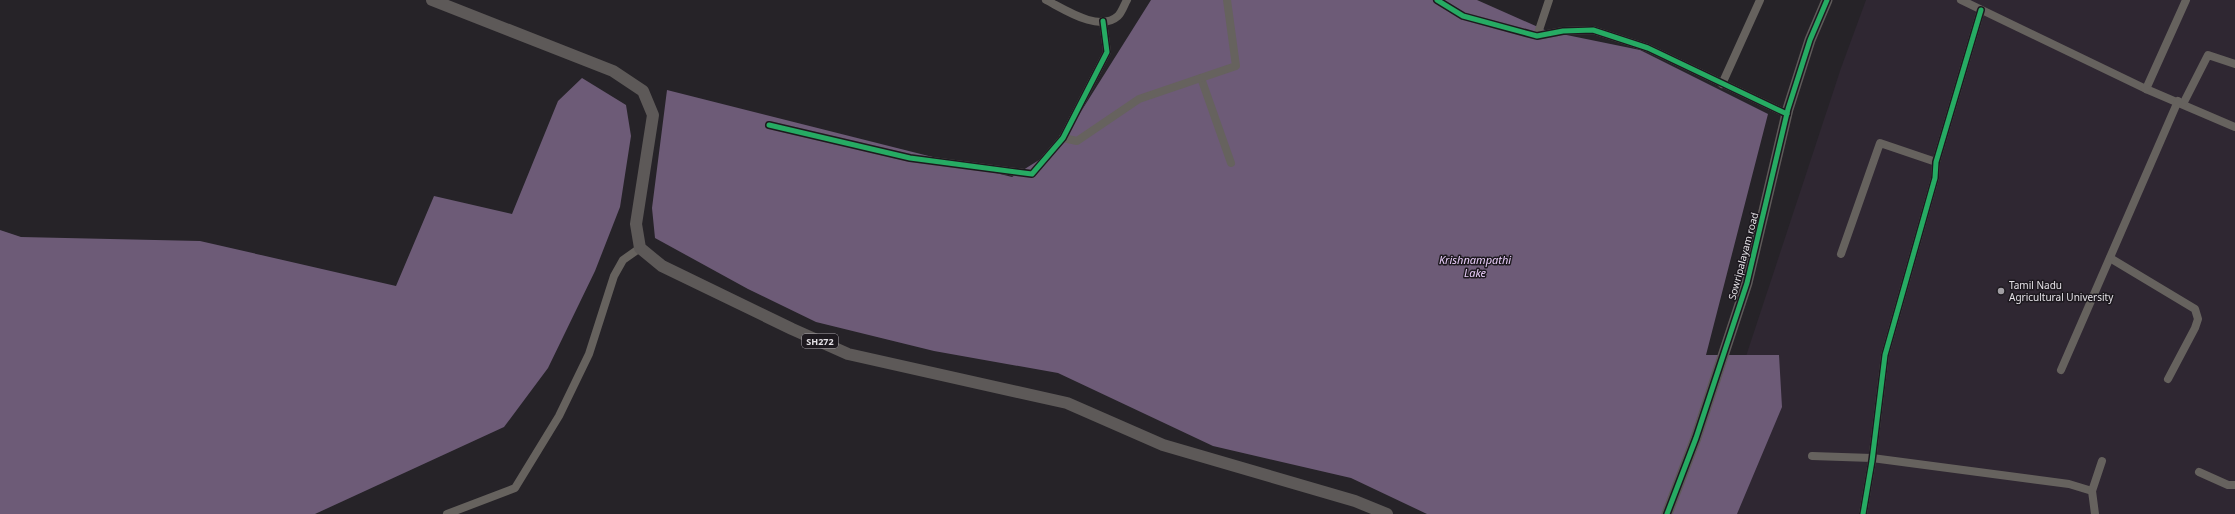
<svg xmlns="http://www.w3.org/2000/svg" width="2235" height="514" font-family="'Noto Sans',sans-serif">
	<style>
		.built { fill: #2f2732 }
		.water { fill: #6d5b77 }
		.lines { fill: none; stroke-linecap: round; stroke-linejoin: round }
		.street { stroke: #66625e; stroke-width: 8 }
		.secondary { stroke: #5e5a59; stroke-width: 11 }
		.primary { stroke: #5d5958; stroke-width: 12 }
		.cycleway-casing { stroke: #1d191f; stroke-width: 8 }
		.cycleway { stroke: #26ab63; stroke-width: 5 }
		.poi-dot { fill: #a19ea3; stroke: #1d191f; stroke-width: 1.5 }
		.labels { text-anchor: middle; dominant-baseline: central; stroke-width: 3; stroke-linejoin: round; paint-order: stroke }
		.shield { fill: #1d191f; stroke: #a8a4aa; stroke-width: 1 }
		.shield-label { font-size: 9px; font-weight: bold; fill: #e3e0e5 }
		.street-label { font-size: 10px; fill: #e3e0e5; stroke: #1d191f }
		.poi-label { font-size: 10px; fill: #e3e0e5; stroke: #1d191f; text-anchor: start }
		.water-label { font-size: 11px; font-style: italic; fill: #e8ccf8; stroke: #1d191f }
	</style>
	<rect width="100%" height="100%" fill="#262328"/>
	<path class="built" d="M1866,0H2235V514H1694L1841,68Z"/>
	<g class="water">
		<path d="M1151,0H1477L1547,31L1640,50L1768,114L1706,355H1779L1782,407L1737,514H1427L1351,478L1213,446L1058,373L934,351L816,322L748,289L655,238L652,208L667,90L1012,177L1058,148Z"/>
		<path d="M582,78L626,105L631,136L620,207L595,271L548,368L504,427L315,514H0V230L21,237L200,241L396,286L434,196L512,214L558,101Z"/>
	</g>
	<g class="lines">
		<g class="street">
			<path d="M1046,0C1064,9 1099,33 1118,16C1122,12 1124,5 1127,0"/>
			<path d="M1437,0L1463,16L1537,36L1563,31L1593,30L1648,48L1787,114"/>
			<path d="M1961,0L2146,89L2235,127"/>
			<path d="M1537,36L1549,0"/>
			<path d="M1201,78L1231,163"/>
			<path d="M1722,84L1760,0"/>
			<path d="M2146,89L2186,0"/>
			<path d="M2183,104L2208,55L2235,64"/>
			<path d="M769,125L910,158L1032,174L1063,138L1107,52L1103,21"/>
			<path d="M1063,138L1077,141L1139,99L1236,66L1227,0"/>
			<path d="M1841,254L1880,143L1936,162"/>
			<path d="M2110,258L2195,309L2198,319L2195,328L2168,379"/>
			<path d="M2061,370L2178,101"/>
			<path d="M1812,456L1872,458L2069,484L2092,491"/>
			<path d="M2199,472L2228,485H2235"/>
			<path d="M447,514L515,488L559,416L589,354L614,276L623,260L640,248"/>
			<path d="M1863,514L1872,461L1885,355L1935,178L1936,162L1981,10"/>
			<path d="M2095,514L2092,491L2102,461"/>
		</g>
		<path class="secondary" d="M1667,514L1696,438L1747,283L1788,109L1810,40L1827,0"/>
		<path class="primary" d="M432,0L613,71L643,91L653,115L636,224L640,248L662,266L792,329L848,354L1067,403L1163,445L1355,501L1387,514"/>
		<g class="cycleway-casing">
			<g id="cycleway">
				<path d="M1437,0L1463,16L1537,36L1563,31L1593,30L1648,48L1787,114"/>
				<path d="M769,125L910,158L1032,174L1063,138L1107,52L1103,21"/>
				<path d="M1667,514L1696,438L1747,283L1788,109L1810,40L1827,0"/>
				<path d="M1863,514L1872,461L1885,355L1935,178L1936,162L1981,10"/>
			</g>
		</g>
		<use href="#cycleway" class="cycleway"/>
	</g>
	<circle class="poi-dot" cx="2001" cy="291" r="4"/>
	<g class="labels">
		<rect class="shield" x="802" y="334" width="36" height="14" rx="3"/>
		<g class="shield-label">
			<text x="820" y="341">SH272</text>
		</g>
		<g class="street-label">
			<text transform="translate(1743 256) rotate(-75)">Sowripalayam road</text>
		</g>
		<g class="poi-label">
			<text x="2009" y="285">Tamil Nadu<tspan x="2009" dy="12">Agricultural University</tspan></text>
		</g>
		<g class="water-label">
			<text x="1475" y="259">Krishnampathi<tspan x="1475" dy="13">Lake</tspan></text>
		</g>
	</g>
</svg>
